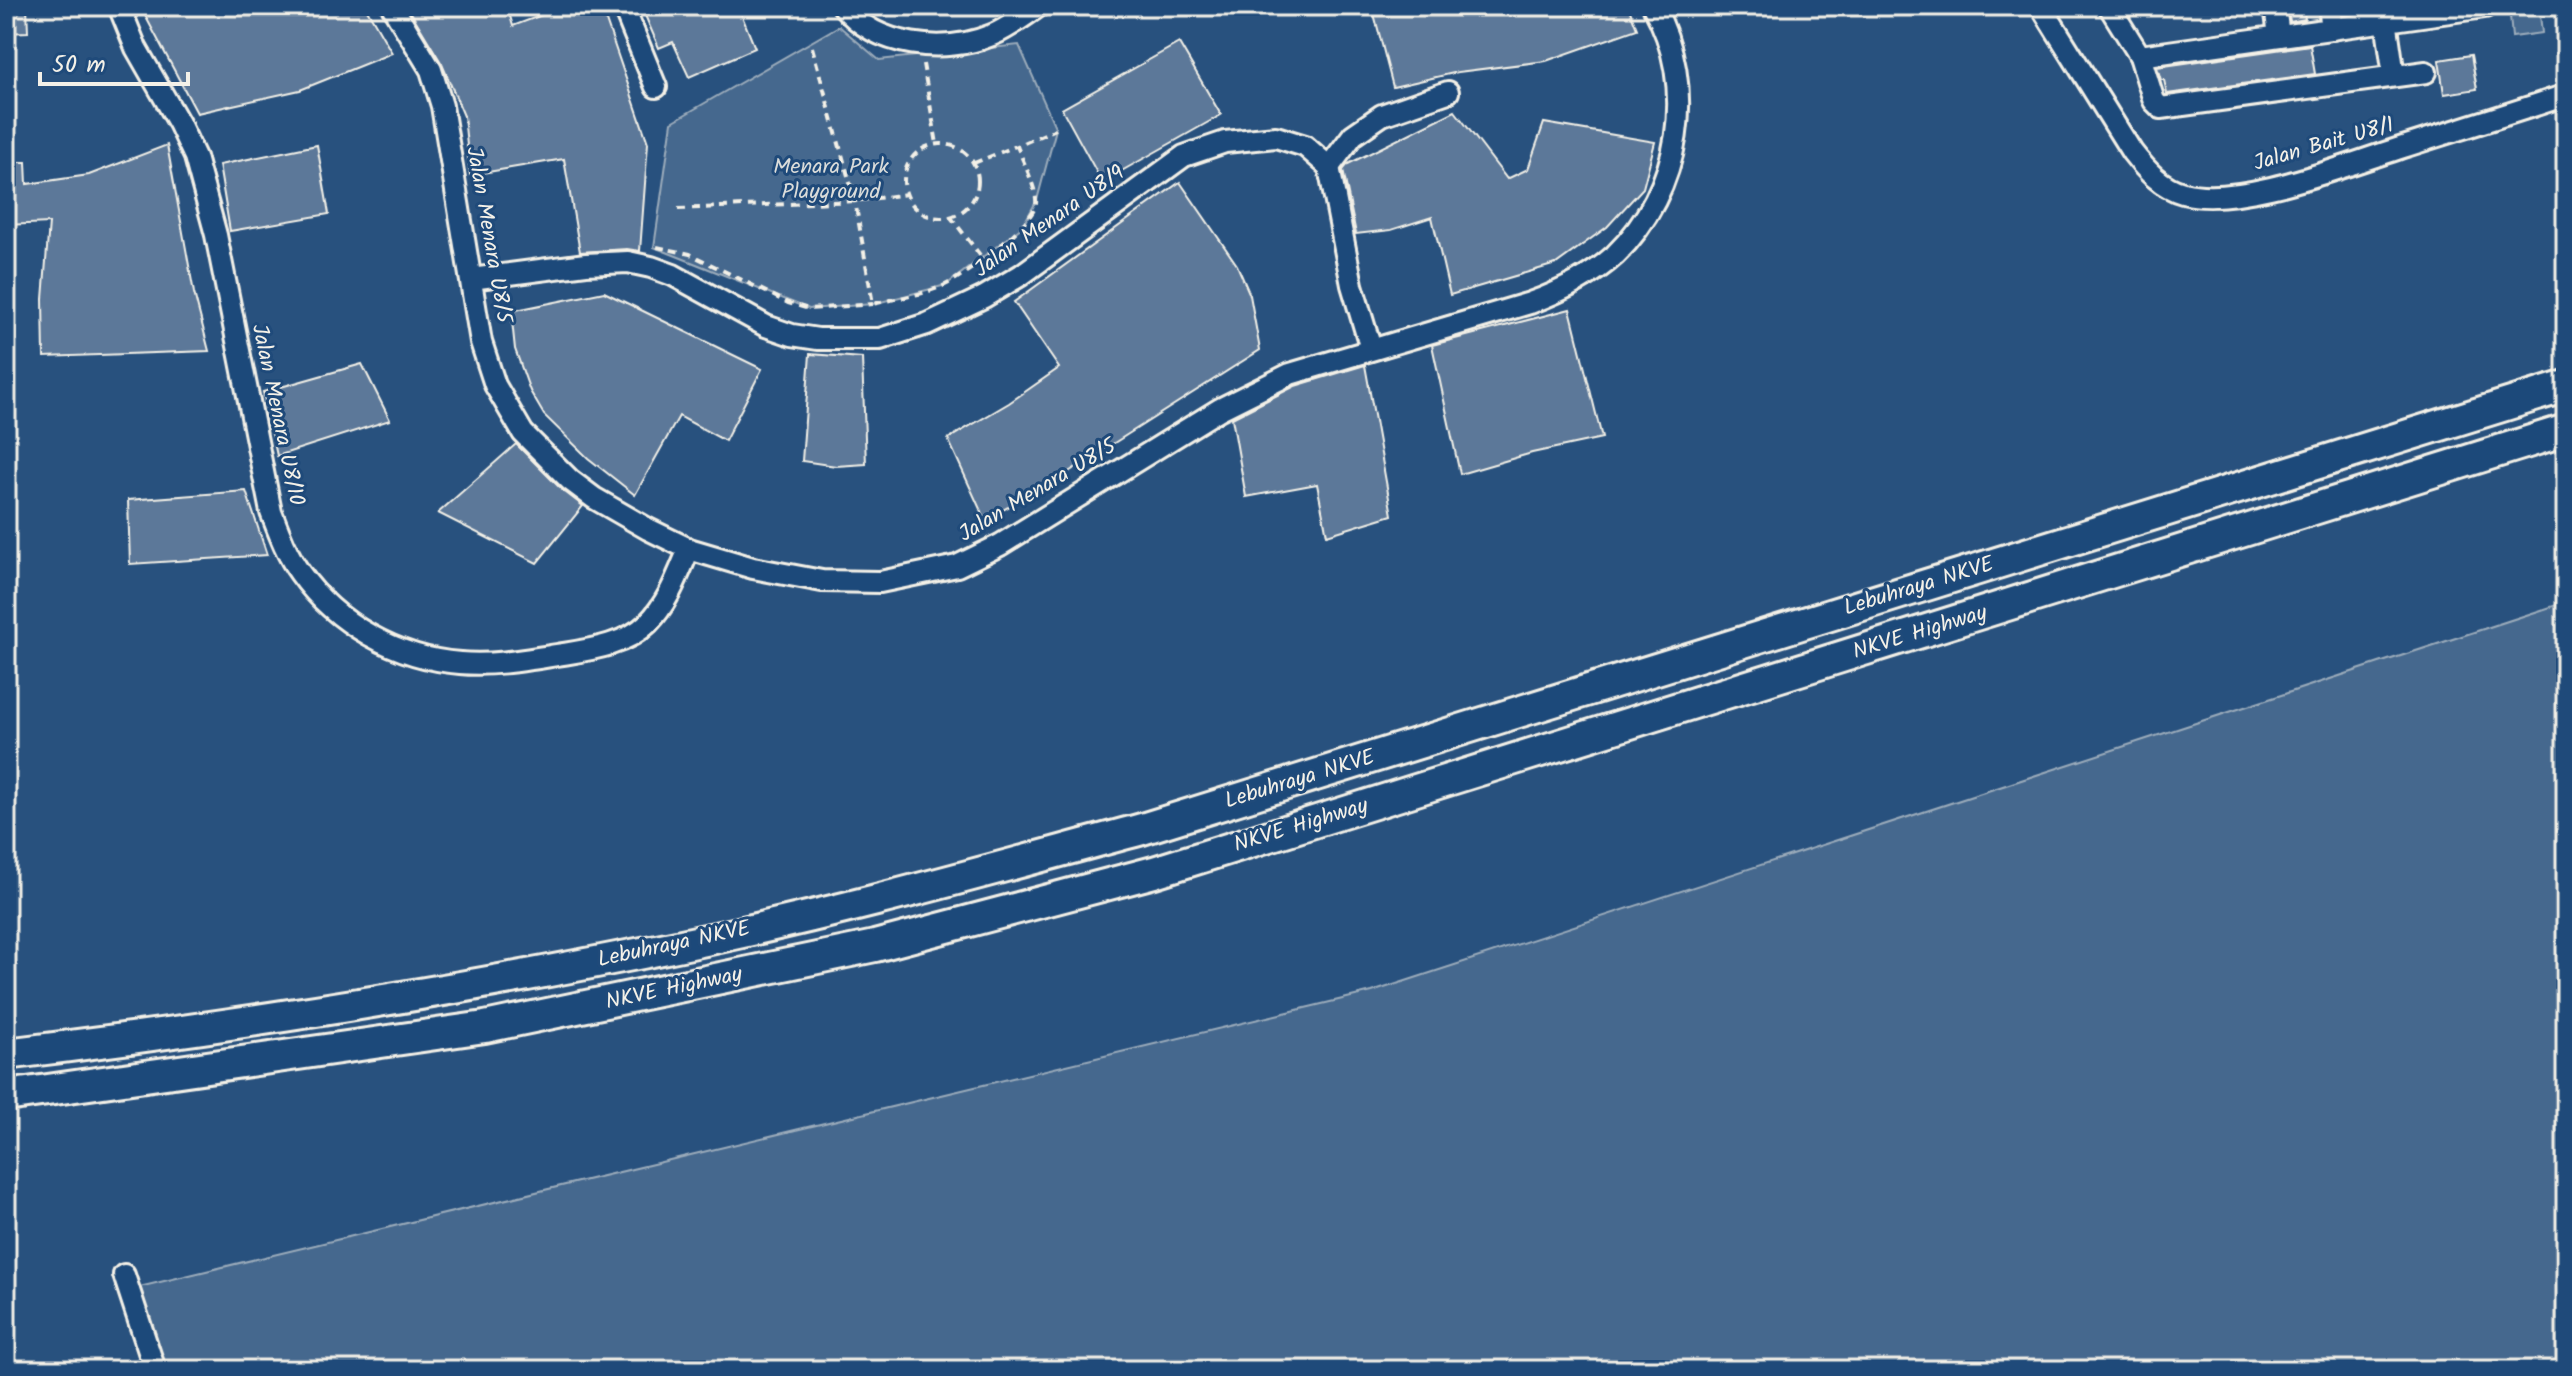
<svg xmlns="http://www.w3.org/2000/svg" width="2572" height="1376" font-family="Kalam,sans-serif">
	<style>
		.green { fill: #45688e; stroke: #9cacbb; stroke-width: 2 }
		.building { fill: #5b7899; stroke: #f4f1e8; stroke-width: 2 }
		.lines { fill: none; stroke-linecap: round; stroke-linejoin: round }
		.minor-casing { stroke: #f4f1e8; stroke-width: 26 }
		.highway-casing { stroke: #f4f1e8; stroke-width: 36 }
		.path { stroke: #f4f1e8; stroke-width: 4; stroke-dasharray: 8 6; stroke-linecap: butt }
		.minor { stroke: #1f4a7a; stroke-width: 20 }
		.highway { stroke: #1f4a7a; stroke-width: 30 }
		.labels { text-anchor: middle; dominant-baseline: central; stroke-width: 6; stroke-linejoin: round; paint-order: stroke }
		.street-label { font-size: 22px; fill: #f4f1e8; stroke: #1f4a7a }
		.park-label { font-size: 22px; fill: #dadcda; stroke: #1f4a7a }
	</style>
	<rect width="100%" height="100%" fill="#28517e"/>
	<filter id="ink" filterUnits="userSpaceOnUse"><feTurbulence type="fractalNoise" baseFrequency=".0125" numOctaves="2"/><feDisplacementMap in="SourceGraphic" scale="16" xChannelSelector="R" yChannelSelector="G"/><feConvolveMatrix kernelMatrix="1 2 1 2 8 2 1 2 1" color-interpolation-filters="sRGB"/></filter>
	<g filter="url(#ink)">
		<g class="green">
			<path d="M2509,6H2539L2542,33L2512,37Z"/>
			<path d="M839,26L879,60L1019,45L1056,129L1037,200L1022,227L946,285L873,304L809,309L654,247L672,122Z"/>
			<path d="M2566,602V1370H148L135,1288L1372,992Z"/>
		</g>
		<g class="building">
			<path d="M6,6H27L28,32L6,33Z"/>
			<path d="M140,6H365L392,53L300,90L197,113Z"/>
			<path d="M407,6H507L513,26L566,6H601L648,143L640,251L627,249L580,252L564,159L470,175L464,116L442,64Z"/>
			<path d="M641,6H738L755,48L689,77L673,42L659,48Z"/>
			<path d="M1372,6H1628L1637,29L1546,61L1458,72L1393,87Z"/>
			<path d="M2288,6H2303L2305,19L2290,22Z"/>
			<path d="M1179,43L1221,115L1102,182L1062,109Z"/>
			<path d="M2310,45L2315,74L2167,94L2164,80H2161L2157,67Z"/>
			<path d="M2471,55L2477,89L2444,94L2439,60Z"/>
			<path d="M1455,111L1507,179L1528,169L1544,123L1655,142L1643,188L1607,227L1556,264L1450,295L1432,217L1391,230L1356,234L1343,170L1348,164Z"/>
			<path d="M167,145L194,293L209,351L44,357L43,299L49,223L6,225V162H26L27,184L89,175Z"/>
			<path d="M317,145L329,214L230,231L219,165Z"/>
			<path d="M1180,182L1237,265L1250,295L1260,350L1056,480L985,520L948,439L1009,403L1059,368L1014,302Z"/>
			<path d="M604,292L762,369L725,441L679,416L635,495L588,458L544,415L530,391L515,349L511,311Z"/>
			<path d="M1570,309L1602,438L1532,453L1460,474L1432,345Z"/>
			<path d="M810,354L862,358L866,464L836,466L802,461Z"/>
			<path d="M362,364L390,420L277,456L263,392Z"/>
			<path d="M1365,365L1392,515L1327,535L1317,484L1246,497L1232,418L1295,386Z"/>
			<path d="M516,444L561,489L583,506L537,563L438,513Z"/>
			<path d="M246,491L267,555L130,564L128,500Z"/>
		</g>
		<g class="lines">
			<g class="minor-casing">
				<g id="minor">
					<path d="M119,6L136,48L179,123L195,157L216,235L271,512C279,533 287,555 300,573C336,624 397,658 460,663C492,666 525,660 557,655C587,650 625,646 648,623C668,603 678,575 689,549"/>
					<path d="M392,6L431,70L442,106L481,342L495,385L523,433L570,480L594,498L648,529L689,549L753,568L822,581L880,582L957,566L1000,545L1220,409L1290,374L1530,303C1560,292 1591,277 1615,255C1681,191 1698,86 1653,6"/>
					<path d="M623,6L656,87"/>
					<path d="M843,6C876,47 944,55 992,35C1009,28 1024,16 1039,6"/>
					<path d="M2041,6L2132,152C2146,170 2161,187 2183,193C2238,208 2343,166 2397,149C2453,131 2510,114 2566,95"/>
					<path d="M2109,6L2140,56L2154,101L2161,108L2426,72"/>
					<path d="M2275,6L2279,36"/>
					<path d="M2329,6L2332,29"/>
					<path d="M2384,6L2394,76"/>
					<path d="M2140,56L2485,7"/>
					<path d="M1329,167L1353,135L1382,115L1448,92"/>
					<path d="M471,279L586,264L628,262L651,267L673,275L766,326L792,335L818,339H880L927,324L984,297L1021,275L1184,156L1225,142L1276,137L1305,146L1329,167L1352,285L1371,349"/>
					<path d="M124,1275L155,1370"/>
				</g>
			</g>
			<g class="highway-casing">
				<g id="highway">
					<path d="M6,1054C236,1026 465,990 691,943C843,912 993,869 1142,829L2566,386"/>
					<path d="M6,1096L485,1027L875,946L1154,872L2566,430"/>
				</g>
			</g>
			<g class="path">
				<path d="M812,47L855,201L873,304C896,298 924,295 945,285C965,276 1033,224 1036,204C1038,191 1022,159 1017,146L1056,129"/>
				<path d="M923,64L937,144"/>
				<circle cx="941" cy="181" r="37"/>
				<path d="M974,163L1016,146"/>
				<path d="M678,209L855,201L907,194"/>
				<path d="M950,216L983,259"/>
				<path d="M657,247L690,254L788,303L809,309L873,304"/>
			</g>
			<use href="#minor" class="minor"/>
			<use href="#highway" class="highway"/>
		</g>
	</g>
	<g class="labels">
		<g class="street-label">
			<text transform="translate(2324 145) rotate(-16)">Jalan Bait U8/1</text>
			<text transform="translate(1050 222) rotate(-35)">Jalan Menara U8/9</text>
			<text transform="translate(488 235) rotate(80)">Jalan Menara U8/5</text>
			<text transform="translate(277 415) rotate(78)">Jalan Menara U8/10</text>
			<text transform="translate(1038 491) rotate(-31)">Jalan Menara U8/5</text>
			<text transform="translate(1919 587) rotate(-17)">Lebuhraya NKVE</text>
			<text transform="translate(1920 633) rotate(-17)">NKVE Highway</text>
			<text transform="translate(1300 780) rotate(-17)">Lebuhraya NKVE</text>
			<text transform="translate(1301 826) rotate(-17)">NKVE Highway</text>
			<text transform="translate(674 945) rotate(-12)">Lebuhraya NKVE</text>
			<text transform="translate(674 989) rotate(-12)">NKVE Highway</text>
		</g>
		<g class="park-label">
			<text x="831" y="167">Menara Park<tspan x="831" dy="25">Playground</tspan></text>
		</g>
	</g>
	<rect width="2572" height="1376" fill="none" stroke="#1f4a7a" stroke-width="32"/>
	<rect x="16" y="16" width="2540" height="1344" fill="none" stroke="#f4f1e8" stroke-width="3" filter="url(#ink)"/>
	<path d="M40 72v12h148v-12" fill="none" stroke="#f4f1e8" stroke-width="4"/>
	<text x="52" y="72" font-size="24" fill="#f4f1e8" stroke="#1f4a7a" stroke-width="6" paint-order="stroke">50 m</text>
</svg>
